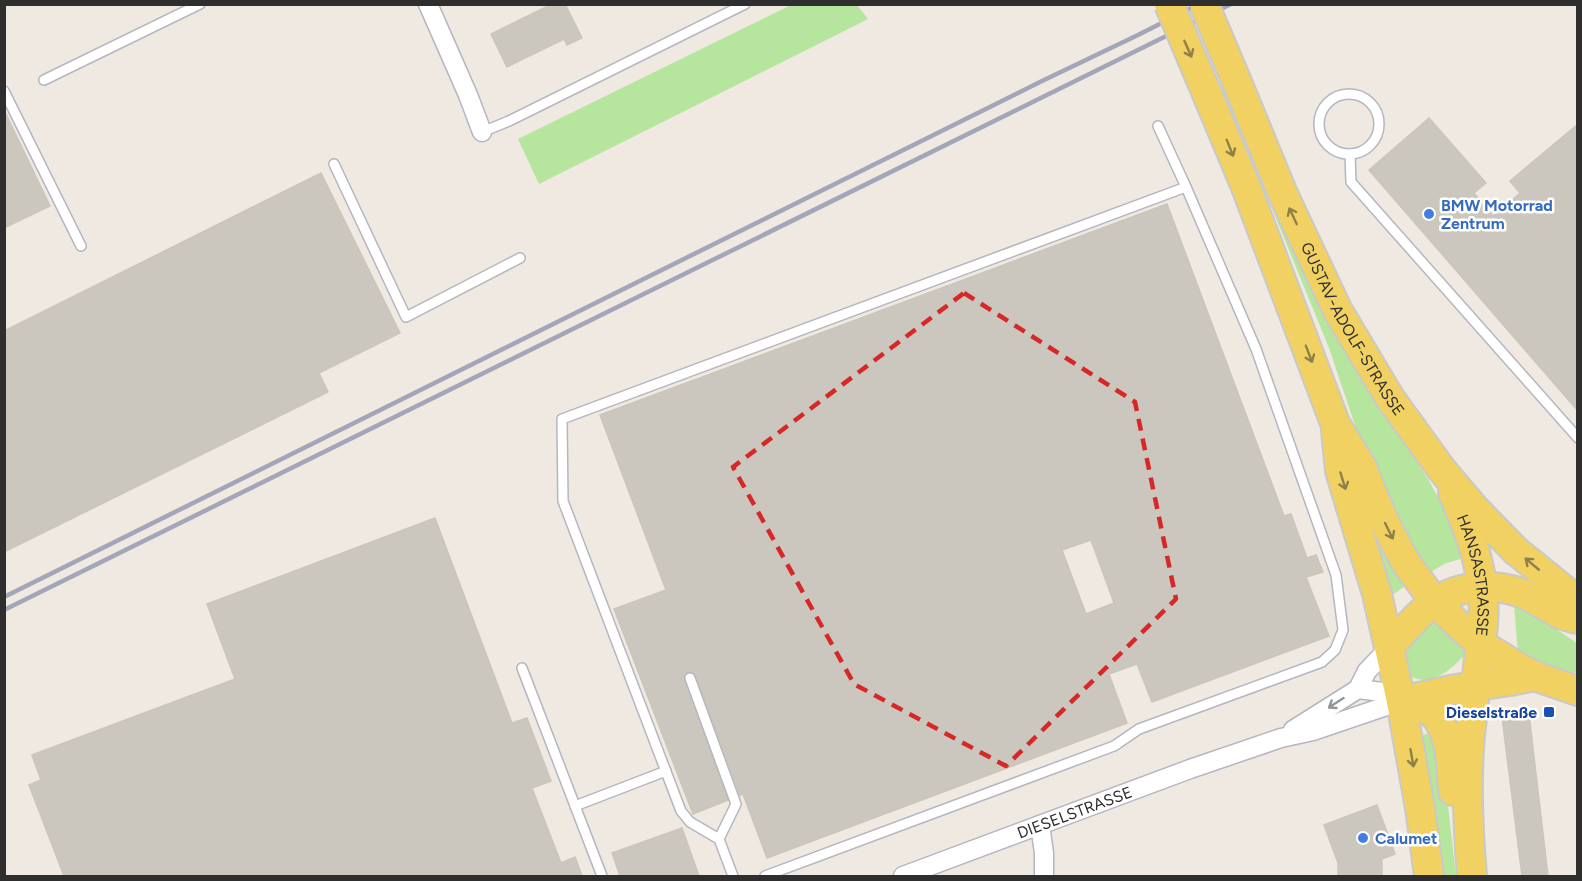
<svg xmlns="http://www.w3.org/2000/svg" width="1582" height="881" font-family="Figtree,sans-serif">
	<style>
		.green { fill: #b6e59e }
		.building { fill: #cbc7bf; stroke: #cbc5ba; stroke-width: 1.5; fill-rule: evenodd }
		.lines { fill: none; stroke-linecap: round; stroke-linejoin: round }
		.service-casing { stroke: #b4b7c1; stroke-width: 12 }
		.minor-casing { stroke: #b4b7c1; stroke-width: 21 }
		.primary-casing { stroke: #c9c9c9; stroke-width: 32 }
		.service { stroke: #fff; stroke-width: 9 }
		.minor { stroke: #fff; stroke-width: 18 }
		.primary { stroke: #f2d163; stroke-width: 28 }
		.rail { stroke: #a3a6b8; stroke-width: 4.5 }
		.primary-bridge-casing { stroke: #c9c9c9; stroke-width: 32; stroke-linecap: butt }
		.primary-bridge { stroke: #f2d163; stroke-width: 28 }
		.oneway { stroke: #908048 }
		.oneway2 { stroke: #969696 }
		.marked { fill: none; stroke: #d62828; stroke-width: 4.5; stroke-dasharray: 12 8; stroke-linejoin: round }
		.shop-dot { fill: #3f7fe0; stroke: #fff; stroke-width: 2 }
		.transit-dot { fill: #1a4fb4; stroke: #fff; stroke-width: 2 }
		.labels { text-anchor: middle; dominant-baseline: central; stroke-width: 5; stroke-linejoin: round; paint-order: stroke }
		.shop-label { font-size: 16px; font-weight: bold; fill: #366cbe; stroke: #fff; text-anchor: start }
		.street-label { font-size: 16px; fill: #2e2e2e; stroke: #fff }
		.transit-label { font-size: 16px; font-weight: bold; fill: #164399; stroke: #fff; text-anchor: end }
	</style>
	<rect width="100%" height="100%" fill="#efe9e1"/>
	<g class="green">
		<path d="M793,4L857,5L868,19L539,184L518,139Z"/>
		<path d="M1225,87L1397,431L1428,479L1445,510L1463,558L1444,564L1426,575L1358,434L1329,348L1257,172L1221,89Z"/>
		<path d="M1372,530L1405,586L1388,598Z"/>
		<path d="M1514,604L1523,607L1577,643V673L1555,670L1518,655Z"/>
		<path d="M1433,620L1468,650C1456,667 1430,690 1409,675C1408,670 1406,665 1406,660C1405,643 1422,631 1433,620Z"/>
		<path d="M1435,731L1444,771L1456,876H1438L1418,737Z"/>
	</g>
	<g class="building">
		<path d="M552,4H565L582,38L567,45L564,39L507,67L491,34Z"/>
		<path d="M4,110L50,206L4,228Z"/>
		<path d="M1429,118L1486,183L1474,193L1493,216L1520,193L1510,181L1578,124V411L1369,170Z"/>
		<path d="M321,173L400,333L319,373L328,392L4,552V331Z"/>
		<path d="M1167,204L1284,516L1291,514L1307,558L1316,555L1323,572L1306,577L1329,636L1152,702L1137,664L1109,674L1127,723L767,858L743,794L740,795L696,676L694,673L688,672L685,674L684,680L728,800L693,814L614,609L666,590L600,415ZM1091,540L1114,603L1086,614L1062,550Z"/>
		<path d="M435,518L512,723L527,718L551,781L532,788L561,863L575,857L582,876H64L29,785L41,780L32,755L235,679L207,604Z"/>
		<path d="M1529,714L1536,774L1548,876H1522L1502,717Z"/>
		<path d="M1377,805L1395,854L1382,859V876H1338V863L1324,825Z"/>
		<path d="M682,828L699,876H620L612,853Z"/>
	</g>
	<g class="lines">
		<g class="service-casing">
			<g id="service">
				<path d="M44,80L200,4"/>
				<path d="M4,91L81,246"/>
				<circle cx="1349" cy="124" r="30"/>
				<path d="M482,132L509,121L745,4"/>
				<path d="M1350,154L1351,182L1578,438"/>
				<path d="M334,164L406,317L520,258"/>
				<path d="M522,668L602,876"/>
				<path d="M690,678L736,804L719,839"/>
				<path d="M575,806L666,771"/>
				<path d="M733,876L719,839L690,822L681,811L563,501L562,419L1186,187"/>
				<path d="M765,876L1114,746L1139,729L1322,662L1335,650L1343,630L1336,575L1256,349L1186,187L1158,126"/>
			</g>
		</g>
		<g class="minor-casing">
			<g id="minor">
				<path d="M428,4L468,95L482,132"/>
				<path d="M1358,689L1382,692L1401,701"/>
				<path d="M1293,730L1358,689L1367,671L1390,647"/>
				<path d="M1040,825L1044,853V876"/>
				<path id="s1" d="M903,876L1190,769L1281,738L1313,731L1401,701"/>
			</g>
		</g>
		<g class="primary-casing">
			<g id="primary">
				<path id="s2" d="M1237,82L1283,194L1338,311L1390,398L1442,470L1476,510L1516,551L1578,601"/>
				<path d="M1207,94L1246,187L1335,423L1362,467L1374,498L1387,527L1406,563L1435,602L1463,629L1481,644L1523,670L1540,678L1578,691"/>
				<path d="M1336,431L1340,471L1377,594L1401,701L1420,808L1429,876"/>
				<path id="s3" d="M1453,493C1467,525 1480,559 1483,594C1485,615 1482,636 1479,658C1476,683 1473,709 1470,735C1466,782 1468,830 1472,876"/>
				<path d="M1390,647C1404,631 1418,613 1435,602C1461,584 1495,583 1524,594C1535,599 1545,606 1556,612C1562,616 1570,617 1578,619"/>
				<path d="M1401,701C1412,703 1424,706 1432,713C1452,731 1451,766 1453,791"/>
				<path d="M1401,701L1456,689L1510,681L1536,676"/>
			</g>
		</g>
		<use href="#service" class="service"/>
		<use href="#minor" class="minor"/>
		<use href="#primary" class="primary"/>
		<g class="rail">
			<path d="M4,597L1042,81L1138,35L1199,4"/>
			<path d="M4,610L1231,4"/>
		</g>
		<g class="primary-bridge-casing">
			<g id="primary-bridge">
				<path d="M1169,4L1207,94"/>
				<path d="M1204,4L1237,82"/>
			</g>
		</g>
		<use href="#primary-bridge" class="primary-bridge"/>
	</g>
	<defs><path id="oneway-shaft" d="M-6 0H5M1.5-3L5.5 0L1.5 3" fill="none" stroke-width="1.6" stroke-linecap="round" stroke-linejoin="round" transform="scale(1.5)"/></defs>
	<g class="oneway">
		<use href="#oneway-shaft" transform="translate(1188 49) rotate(66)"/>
		<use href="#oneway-shaft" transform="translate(1230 148) rotate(68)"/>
		<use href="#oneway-shaft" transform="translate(1293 216) rotate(-115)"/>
		<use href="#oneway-shaft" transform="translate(1309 354) rotate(69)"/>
		<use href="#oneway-shaft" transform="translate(1343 481) rotate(73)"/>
		<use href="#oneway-shaft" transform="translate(1389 531) rotate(64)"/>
		<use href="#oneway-shaft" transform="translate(1532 564) rotate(-140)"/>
		<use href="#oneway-shaft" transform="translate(1412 758) rotate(80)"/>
	</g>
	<use class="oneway2" href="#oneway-shaft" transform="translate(1336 703) rotate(147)"/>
	<path class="marked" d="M964,293L1135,402L1176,599L1006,766L854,684L733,467Z"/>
	<g class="shop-dot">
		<circle cx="1429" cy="214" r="6"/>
		<circle cx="1363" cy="838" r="6"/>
	</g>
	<rect class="transit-dot" x="1543" y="706" width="12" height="12" rx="3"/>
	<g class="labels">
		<g class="shop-label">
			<text x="1441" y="205">BMW Motorrad<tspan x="1441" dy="18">Zentrum</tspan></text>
			<text x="1375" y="838">Calumet</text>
		</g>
		<g class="street-label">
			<text stroke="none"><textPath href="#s2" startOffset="273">GUSTAV-ADOLF-STRASSE</textPath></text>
			<text stroke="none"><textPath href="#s3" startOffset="86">HANSASTRASSE</textPath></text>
			<text stroke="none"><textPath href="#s1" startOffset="183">DIESELSTRASSE</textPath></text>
		</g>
		<g class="transit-label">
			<text x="1537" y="712">Dieselstraße</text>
		</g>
	</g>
	<rect width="1582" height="881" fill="none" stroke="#2e2e2e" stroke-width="12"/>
</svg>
